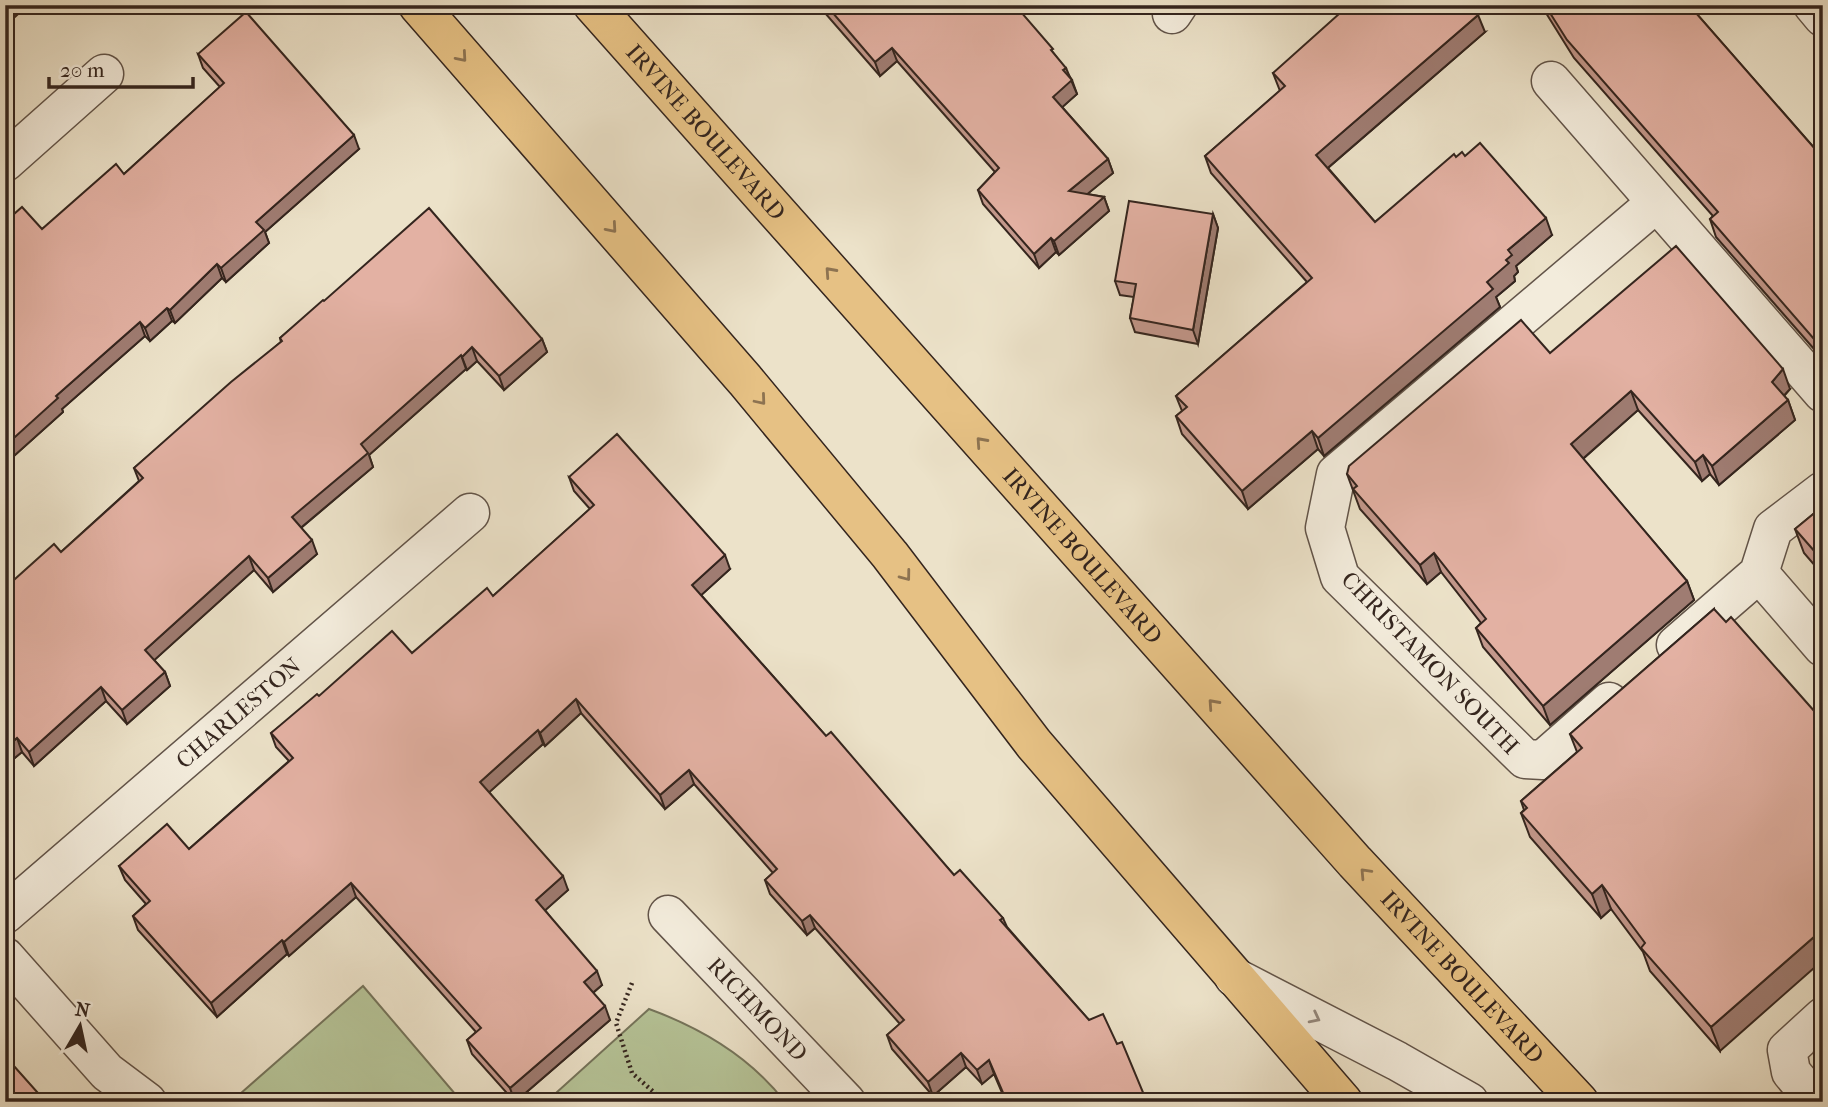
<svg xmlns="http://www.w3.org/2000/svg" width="1828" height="1107" font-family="'IM FELL French Canon',serif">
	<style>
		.green { fill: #b6c498; stroke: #75745b; stroke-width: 2 }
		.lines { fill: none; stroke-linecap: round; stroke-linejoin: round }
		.minor-casing { stroke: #625449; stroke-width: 41 }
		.tertiary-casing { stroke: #625449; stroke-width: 41 }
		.primary-casing { stroke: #34251e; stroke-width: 41 }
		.path { stroke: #34251e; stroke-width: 4.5; stroke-dasharray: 2 3.5; stroke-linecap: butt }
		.minor { stroke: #f3ecdc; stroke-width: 38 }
		.tertiary { stroke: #f3ecdc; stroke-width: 38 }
		.primary { stroke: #e6c184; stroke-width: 38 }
		.wall { fill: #c3988c; stroke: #34251e; stroke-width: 2 }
		.shaded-wall { fill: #9f7c72; stroke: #34251e; stroke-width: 2 }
		.building { fill: #e3b1a3; stroke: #34251e; stroke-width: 2 }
		.oneway { stroke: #8d7351 }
		.oneway2 { stroke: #94887d }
		.labels { text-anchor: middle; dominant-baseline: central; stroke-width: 6; stroke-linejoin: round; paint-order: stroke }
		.street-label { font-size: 23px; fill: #34251e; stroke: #f3ecdc }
	</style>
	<rect width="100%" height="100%" fill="#ece2c9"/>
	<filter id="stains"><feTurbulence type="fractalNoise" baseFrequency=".00286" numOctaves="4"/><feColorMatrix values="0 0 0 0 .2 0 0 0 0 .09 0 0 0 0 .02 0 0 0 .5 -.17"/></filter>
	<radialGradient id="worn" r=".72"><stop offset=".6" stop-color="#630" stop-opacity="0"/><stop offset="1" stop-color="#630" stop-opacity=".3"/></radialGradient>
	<g class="green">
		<path d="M363,986L462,1102L232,1101Z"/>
		<path d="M649,1009C701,1028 751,1058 785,1102H546Z"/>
	</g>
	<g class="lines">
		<g class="minor-casing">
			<g id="minor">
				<path d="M1172,14L1178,5"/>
				<path d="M1551,81L1823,393"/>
				<path d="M5,162L104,74"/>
				<path d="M1759,573L1823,647"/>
				<path d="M1676,645L1759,573L1773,529L1823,491"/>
				<path d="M1609,702L1543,760L1525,759L1340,577L1325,528L1336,474L1656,203"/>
				<path id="s1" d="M5,914L470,513"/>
				<path id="s2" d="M668,915L846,1102"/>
				<path d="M5,957L107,1072L147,1102"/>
				<path d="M1816,1102L1791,1072L1787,1050L1823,1017"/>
			</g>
		</g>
		<g class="tertiary-casing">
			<g id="tertiary">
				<path d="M1813,5L1823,17"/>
				<path d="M1234,977L1397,1061L1469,1102"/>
			</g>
		</g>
		<g class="primary-casing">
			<g id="primary">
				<path d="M418,5L745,380L890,555L1034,744L1343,1102"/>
				<path id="s3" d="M593,5L1355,862L1579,1102"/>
			</g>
		</g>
		<g class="path">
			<path d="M632,983L616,1023L632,1073L665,1102"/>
			<path d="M771,1102L784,1100"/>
		</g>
		<use href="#minor" class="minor"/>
		<use href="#tertiary" class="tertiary"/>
		<use href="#primary" class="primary"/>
	</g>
	<g class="wall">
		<path d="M818,5H1015L1055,55L1072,80L1077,94L1062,107L1108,159L1113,173L1087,194L1104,197L1109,211L1059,255L1056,252L1039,268L983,204L978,190L995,172L897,61L880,76Z"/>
		<path d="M1541,5H1689L1823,158L1821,357L1716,237L1710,219L1713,216L1574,58Z"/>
		<path d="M1485,32L1328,168L1375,222L1456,157L1552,235L1516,266L1518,272L1514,276L1515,281L1496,297L1500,307L1324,456L1318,449L1248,509L1182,434L1176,416L1182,411L1176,396L1307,282L1211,173L1205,156L1280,91L1273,73Z"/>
		<path d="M198,54L359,149L265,232L269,243L226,282L222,278L175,323L172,321L150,341L145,336L62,409L63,412L5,464L42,229L124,174L220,87L203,68Z"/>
		<path d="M1213,214L1218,228L1198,344L1135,332L1130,318L1134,297L1120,295L1115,281Z"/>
		<path d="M324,301L542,339L547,352L504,390L477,361L467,370L466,369L369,455L373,467L301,528L317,554L273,592L254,570L154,660L165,672L170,686L127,724L106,701L34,766L22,752L5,766L61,552L139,481L134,468L281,342L280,338Z"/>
		<path d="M1550,353L1790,389L1784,396L1788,400L1795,420L1719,485L1710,474L1702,481L1638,410L1583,459L1687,581L1694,600L1550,725L1483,647L1476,628L1481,623L1441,572L1427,584L1360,509L1347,474Z"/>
		<path d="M569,477L730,569L701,595L826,736L954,875L1003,918L1007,927L1089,1020L1117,1044L1147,1102H1006L994,1074L982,1084L966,1067L933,1096L892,1049L887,1035L900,1024L815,928L807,935L770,894L765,880L773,873L694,784L665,809L581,713L545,746L543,744L489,792L568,890L545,910L602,985L593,993L610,1020L515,1102L472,1054L467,1040L476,1032L356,897L289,956L287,954L217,1017L138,930L133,916L146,904L125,880L119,866L189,849L289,761L276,747L271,733L319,696L412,653L493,596L590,509L574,491Z"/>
		<path d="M1823,506V575L1804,553L1795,529Z"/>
		<path d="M1714,609L1720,1051L1650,971L1643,952L1611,909L1601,918L1530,837L1521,813L1524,810L1521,801L1577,752L1570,734Z"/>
		<path d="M1823,1044V1076L1814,1052Z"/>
	</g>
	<g class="shaded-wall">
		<path d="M8,5H28L5,26V8Z"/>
		<path d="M1478,15L1485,32L1323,172L1316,155Z"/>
		<path d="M892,48L897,61L880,76L875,62Z"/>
		<path d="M1066,68L1077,94L1058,111L1053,97L1063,70Z"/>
		<path d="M354,135L359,149L265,232L269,243L226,282L221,268L256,222Z"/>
		<path d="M1108,159L1113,173L1074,205L1069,191Z"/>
		<path d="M1104,197L1109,211L1059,255L1054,241Z"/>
		<path d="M1213,214L1218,228L1198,344L1193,330Z"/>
		<path d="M1546,218L1552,235L1516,266L1518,272L1514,276L1515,281L1496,297L1500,307L1324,456L1318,438L1487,282L1506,260L1508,250Z"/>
		<path d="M1051,238L1056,252L1039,268L1034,254Z"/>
		<path d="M217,264L222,278L175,323L170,310Z"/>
		<path d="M167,308L172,321L150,341L145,328Z"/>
		<path d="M140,322L145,336L62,409L63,412L5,464V446L56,396Z"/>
		<path d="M1823,330V355L1821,357L1814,339Z"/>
		<path d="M542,339L547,352L504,390L499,376Z"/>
		<path d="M472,347L477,361L467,370L462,357Z"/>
		<path d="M461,355L466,369L369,455L373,467L297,531L292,517L361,444Z"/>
		<path d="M1783,369L1790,389L1779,401L1772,382Z"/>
		<path d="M1631,391L1638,410L1578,463L1571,444Z"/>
		<path d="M1788,400L1795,420L1719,485L1712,466Z"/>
		<path d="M1312,431L1318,449L1248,509L1242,491Z"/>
		<path d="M1703,455L1710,474L1702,481L1695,462Z"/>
		<path d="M312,540L317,554L273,592L268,578Z"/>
		<path d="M1434,553L1441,572L1427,584L1420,565Z"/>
		<path d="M725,555L730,569L697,599L692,585Z"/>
		<path d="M249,556L254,570L150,664L145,650Z"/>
		<path d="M1687,581L1694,600L1550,725L1543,706Z"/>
		<path d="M165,672L170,686L127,724L122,710Z"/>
		<path d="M101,687L106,701L34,766L29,752Z"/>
		<path d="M576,699L581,713L545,746L540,733Z"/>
		<path d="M538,730L543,744L485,796L480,782Z"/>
		<path d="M17,738L22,752L5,766V748Z"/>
		<path d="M689,770L694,784L665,809L660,795Z"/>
		<path d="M563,876L568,890L541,914L536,900Z"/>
		<path d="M351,883L356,897L289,956L284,942Z"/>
		<path d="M1602,885L1611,909L1601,918L1592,894Z"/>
		<path d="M810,915L815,928L807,935L802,921Z"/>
		<path d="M1823,929V960L1720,1051L1711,1027Z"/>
		<path d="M282,940L287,954L217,1017L211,1003Z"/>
		<path d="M597,971L602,985L589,996L584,982Z"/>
		<path d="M605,1006L610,1020L515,1102L510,1088Z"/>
		<path d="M961,1053L966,1067L933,1096L928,1082Z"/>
		<path d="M989,1060L994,1074L982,1084L977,1070Z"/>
	</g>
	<g class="building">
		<path d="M826,5H1015L1053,49L1051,50L1066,68L1063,70L1072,80L1053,97L1108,159L1069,191L1104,197L1054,241L1051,238L1034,254L978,190L999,168L892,48L875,62Z"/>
		<path d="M1349,5H1470L1478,15L1316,155L1375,222L1454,154L1456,157L1462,152L1465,156L1480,143L1546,218L1508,250L1512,255L1506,260L1509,263L1487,282L1493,289L1318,438L1312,431L1242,491L1176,416L1187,407L1176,396L1312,278L1205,156L1285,86L1273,73Z"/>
		<path d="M1545,5H1689L1823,158V331L1814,339L1710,219L1718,212L1567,40Z"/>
		<path d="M246,12L354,135L256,222L264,230L221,268L217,264L170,310L167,308L145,328L140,322L56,396L58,398L5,446V222L22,207L42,229L116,164L124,174L224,83L198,54Z"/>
		<path d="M1129,201L1213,214L1193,330L1130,318L1136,284L1115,281Z"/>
		<path d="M429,208L542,339L499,376L472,347L462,357L461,355L361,444L368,453L292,517L312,540L268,578L249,556L145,650L165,672L122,710L101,687L29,752L17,738L5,748V588L54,544L61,552L143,478L134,468L231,382L282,341L280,338L323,300L324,301Z"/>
		<path d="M1676,246L1783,369L1772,382L1788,400L1712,466L1703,455L1695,462L1631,391L1571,444L1687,581L1543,706L1476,628L1486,619L1434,553L1420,565L1353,489L1357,486L1347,474L1349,466L1521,320L1550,353Z"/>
		<path d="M617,434L725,555L692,585L826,736L831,732L954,875L960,870L1003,918L1000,920L1089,1020L1103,1014L1117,1044L1122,1042L1147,1102H1007L989,1060L977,1070L961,1053L928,1082L887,1035L904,1020L810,915L802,921L765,880L777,869L689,770L660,795L576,699L540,733L538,730L480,782L563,876L536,900L597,971L584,982L605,1006L510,1088L467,1040L481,1028L351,883L284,942L282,940L211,1003L133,916L150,901L119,866L167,824L189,849L293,758L271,733L317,694L319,696L392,631L412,653L487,588L493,596L594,505L569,477Z"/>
		<path d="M1823,506V561L1795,529Z"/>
		<path d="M1714,609L1726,622L1731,617L1823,721V929L1711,1027L1641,948L1645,943L1602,885L1592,894L1521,813L1527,808L1521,801L1582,748L1570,734Z"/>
		<path d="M1823,1044V1062L1814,1052Z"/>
		<path d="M5,1056L46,1102H5Z"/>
	</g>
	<defs><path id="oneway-chevron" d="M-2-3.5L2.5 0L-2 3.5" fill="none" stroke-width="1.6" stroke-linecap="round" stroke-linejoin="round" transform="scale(1.75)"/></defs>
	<g class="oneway">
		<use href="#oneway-chevron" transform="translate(462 57) rotate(49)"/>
		<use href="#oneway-chevron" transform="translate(612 228) rotate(49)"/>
		<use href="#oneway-chevron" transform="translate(830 272) rotate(-132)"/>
		<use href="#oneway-chevron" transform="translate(761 400) rotate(50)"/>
		<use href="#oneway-chevron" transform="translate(981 442) rotate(-132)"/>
		<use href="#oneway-chevron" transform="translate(906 576) rotate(53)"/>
		<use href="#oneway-chevron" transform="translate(1213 704) rotate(-132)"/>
		<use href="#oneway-chevron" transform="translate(1365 873) rotate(-133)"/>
	</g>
	<use class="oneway2" href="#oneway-chevron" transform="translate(1315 1018) rotate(27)"/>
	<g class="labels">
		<g class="street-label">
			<text stroke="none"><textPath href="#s3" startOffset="170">IRVINE BOULEVARD</textPath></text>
			<text stroke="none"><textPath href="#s3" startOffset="737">IRVINE BOULEVARD</textPath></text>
			<text transform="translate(1430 663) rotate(46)">CHRISTAMON SOUTH</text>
			<text stroke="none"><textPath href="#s1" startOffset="308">CHARLESTON</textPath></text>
			<text stroke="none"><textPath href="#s3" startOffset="1304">IRVINE BOULEVARD</textPath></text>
			<text stroke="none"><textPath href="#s2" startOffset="130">RICHMOND</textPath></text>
		</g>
	</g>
	<rect width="1828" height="1107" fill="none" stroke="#ece2c9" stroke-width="28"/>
	<rect x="7" y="7" width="1814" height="1093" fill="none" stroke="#34251e" stroke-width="3.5"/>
	<rect x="14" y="14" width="1800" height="1079" fill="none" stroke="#34251e" stroke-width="2"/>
	<g transform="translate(80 1026) rotate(9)" stroke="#f3ecdc" stroke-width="5" paint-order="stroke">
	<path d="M0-5L12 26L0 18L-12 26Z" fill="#34251e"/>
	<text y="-10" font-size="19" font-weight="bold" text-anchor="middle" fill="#34251e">N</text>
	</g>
	<path d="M49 77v10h144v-10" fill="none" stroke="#34251e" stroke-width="3.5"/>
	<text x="60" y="77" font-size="21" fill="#34251e" stroke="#f3ecdc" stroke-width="5" paint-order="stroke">20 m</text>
	<rect width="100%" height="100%" filter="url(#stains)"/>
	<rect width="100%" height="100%" fill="url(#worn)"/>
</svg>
